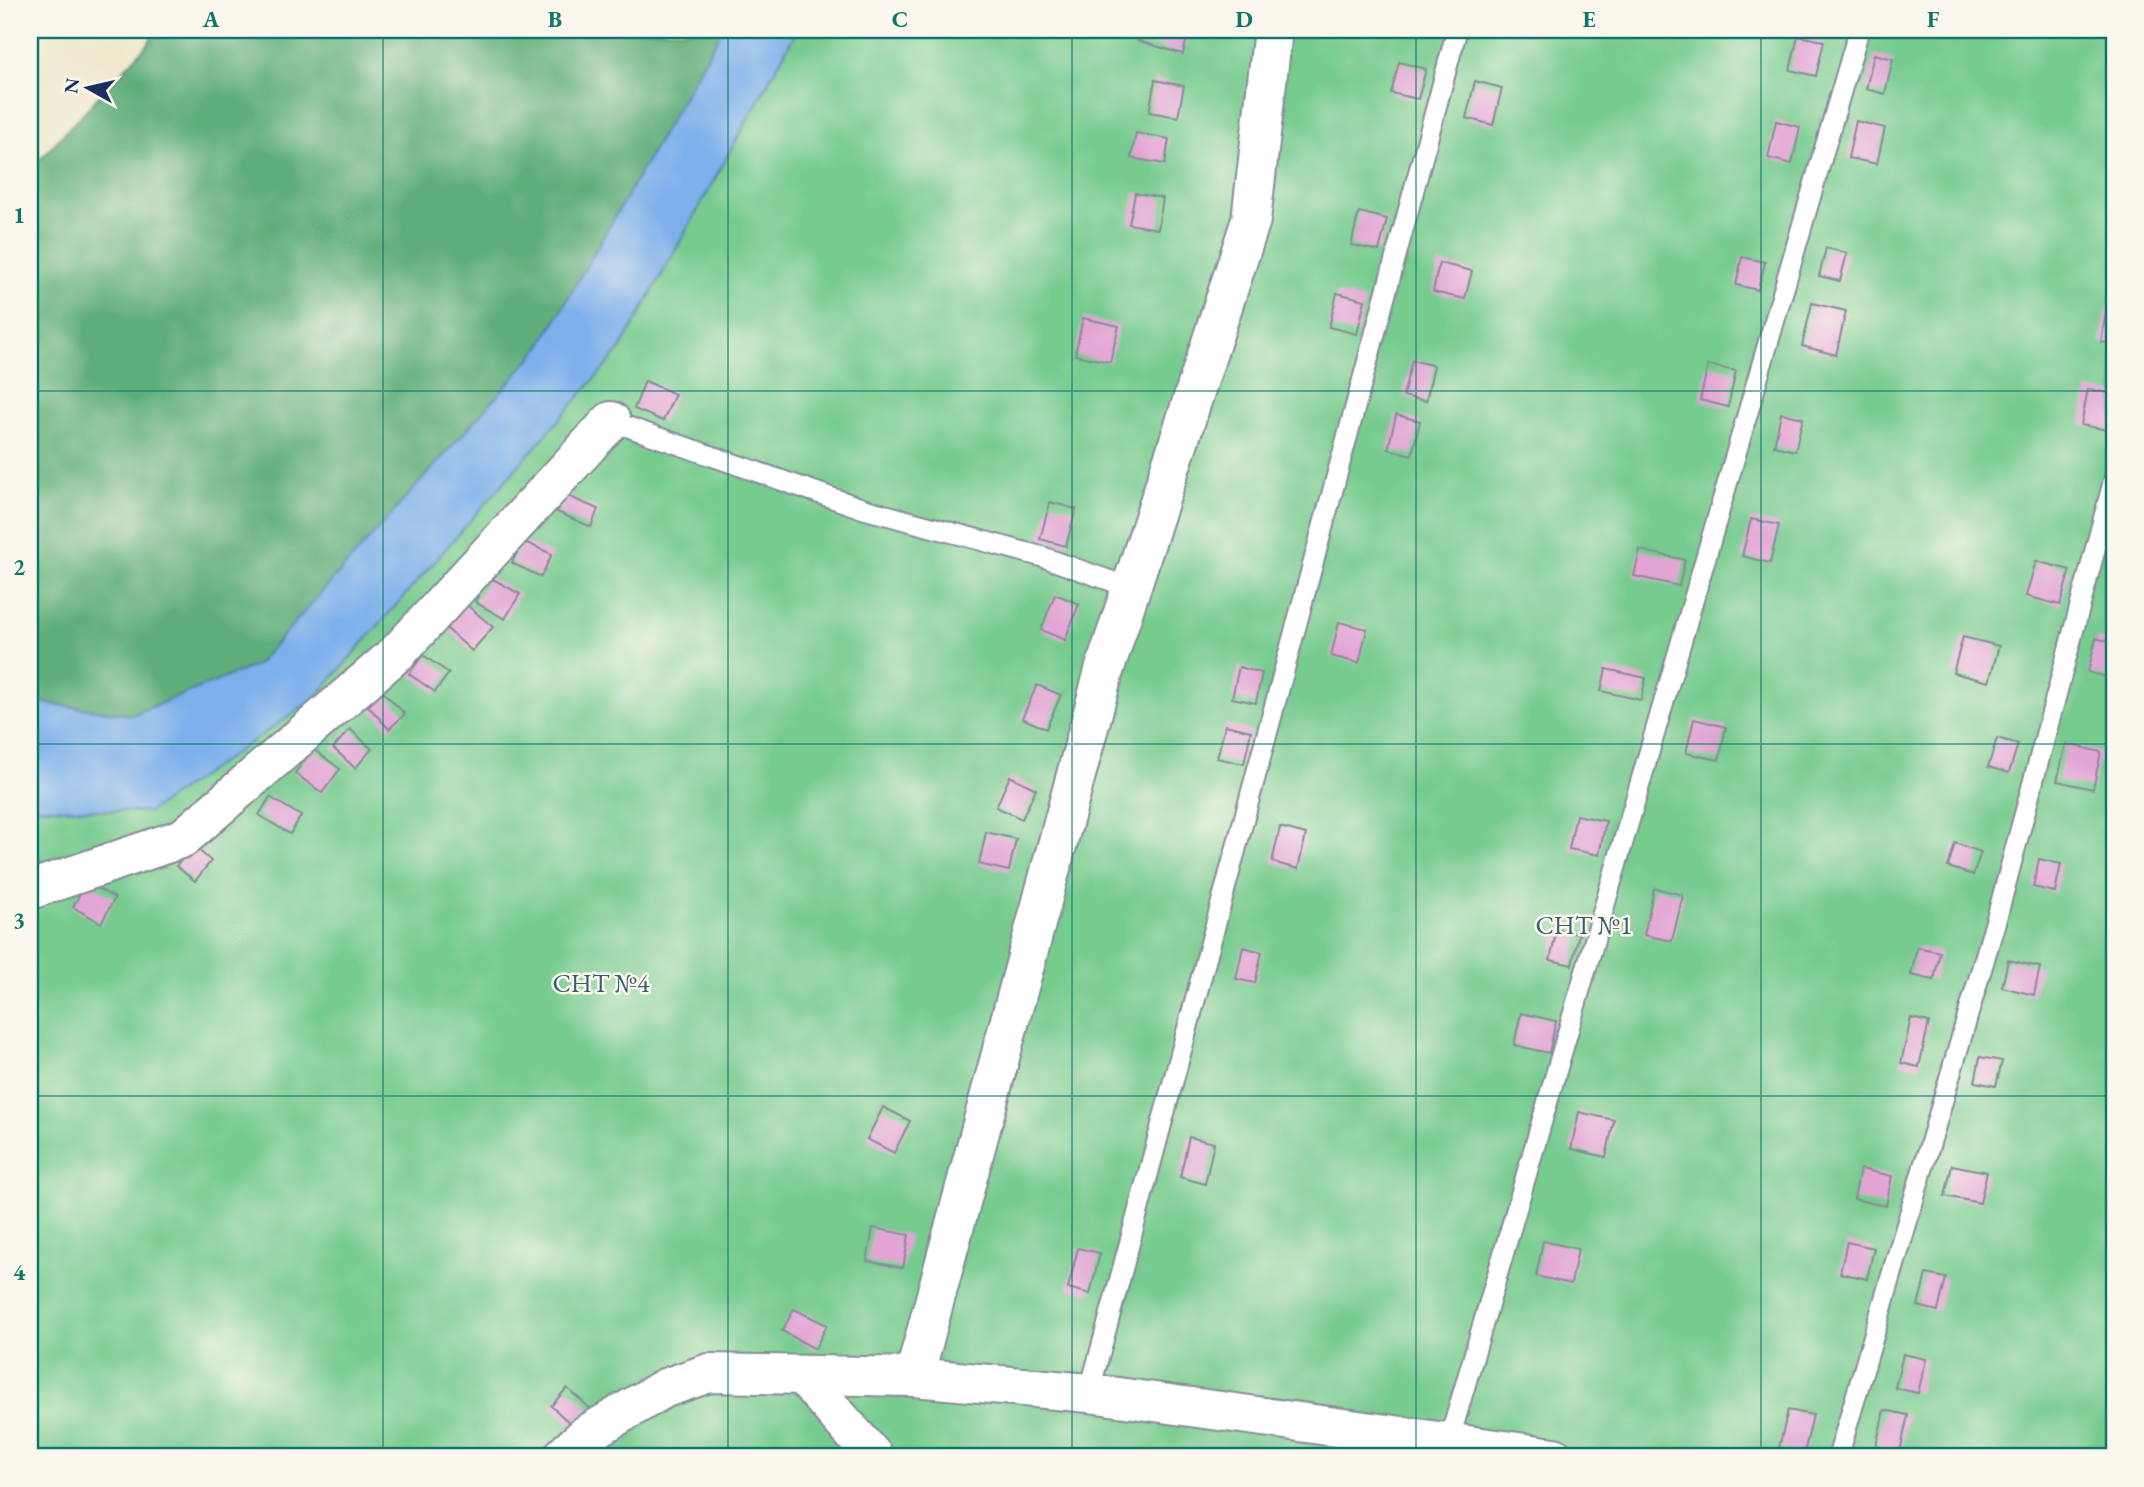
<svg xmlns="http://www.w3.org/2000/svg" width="2144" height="1487" font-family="'EB Garamond',serif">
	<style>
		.green { fill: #76cb8f; stroke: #487d76; stroke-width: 2 }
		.forest { fill: #60af7a; stroke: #3e6f6c; stroke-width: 2 }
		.water { fill: #7eb1eb; stroke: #4c70a4; stroke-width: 2 }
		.building { fill: #e2a4d5 }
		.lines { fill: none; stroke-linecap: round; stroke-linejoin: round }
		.lane-casing { stroke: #868c96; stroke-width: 23 }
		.street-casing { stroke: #868c96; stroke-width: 42 }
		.lane { stroke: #fff; stroke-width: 19 }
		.street { stroke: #fff; stroke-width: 38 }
		.grid { fill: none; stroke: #0f766e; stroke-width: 2; stroke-opacity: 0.55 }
		.labels { text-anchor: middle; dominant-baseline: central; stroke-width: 5; stroke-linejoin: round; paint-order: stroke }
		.park-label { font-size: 26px; fill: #365e6d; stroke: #fbf7ec }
		.neatline { fill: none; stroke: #0f766e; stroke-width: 2.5 }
		.grid-label { font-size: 23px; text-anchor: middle; font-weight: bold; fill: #0f766e }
	</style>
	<rect width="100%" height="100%" fill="#fbf7ec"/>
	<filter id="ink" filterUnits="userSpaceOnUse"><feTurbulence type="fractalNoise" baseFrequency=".0143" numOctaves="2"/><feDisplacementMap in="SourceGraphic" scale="14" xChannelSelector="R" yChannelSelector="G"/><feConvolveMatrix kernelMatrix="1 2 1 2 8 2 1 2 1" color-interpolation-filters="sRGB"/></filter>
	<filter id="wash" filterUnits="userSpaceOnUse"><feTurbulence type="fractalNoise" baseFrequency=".00686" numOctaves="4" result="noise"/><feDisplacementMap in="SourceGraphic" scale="28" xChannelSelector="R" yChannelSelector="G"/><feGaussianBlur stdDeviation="1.57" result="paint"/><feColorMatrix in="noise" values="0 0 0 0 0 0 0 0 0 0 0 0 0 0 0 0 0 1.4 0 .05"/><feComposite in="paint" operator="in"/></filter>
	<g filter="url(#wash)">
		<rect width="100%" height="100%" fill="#f0e8cd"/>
		<path class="green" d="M797,30H2114V1457H30V807L149,812L620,350Z"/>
		<path class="forest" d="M156,30H722L539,349L257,665L132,715L30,701V170L148,44Z"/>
		<path class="water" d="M722,30H797L620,350L314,699L149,812L30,807V701L132,715L257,665L539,349Z"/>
		<g id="blocks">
			<g class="building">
				<path d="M1141,30H1189L1183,54L1138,41Z"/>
				<path d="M1798,36L1824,41L1816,76L1790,70Z"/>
				<path d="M1874,54L1893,59L1885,94L1866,89Z"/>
				<path d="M1399,62L1426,69L1418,99L1391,93Z"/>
				<path d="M1155,80L1184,86L1178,117L1149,112Z"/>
				<path d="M1475,81L1502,88L1493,125L1466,118Z"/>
				<path d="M1776,121L1800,127L1792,164L1768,158Z"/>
				<path d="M1856,121L1885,128L1877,164L1848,158Z"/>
				<path d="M1136,133L1169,139L1165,164L1131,158Z"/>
				<path d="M1135,193L1163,198L1158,229L1129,224Z"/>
				<path d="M1359,212L1387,219L1379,251L1351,245Z"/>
				<path d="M1826,248L1847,253L1840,281L1819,276Z"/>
				<path d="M1742,257L1765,262L1758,290L1736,285Z"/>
				<path d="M1439,263L1472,271L1465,299L1433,292Z"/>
				<path d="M1337,293L1365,300L1357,334L1329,327Z"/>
				<path d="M1812,303L1846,311L1836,355L1802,346Z"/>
				<path d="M2107,307L2114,308V344L2101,342Z"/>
				<path d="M1083,318L1119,326L1110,362L1075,355Z"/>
				<path d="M1412,360L1434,366L1426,401L1403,396Z"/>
				<path d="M1708,365L1736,371L1728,407L1700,400Z"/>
				<path d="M645,381L675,394L663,421L634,409Z"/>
				<path d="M2088,389L2114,394L2113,431L2081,425Z"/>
				<path d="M1781,413L1803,418L1795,451L1774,446Z"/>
				<path d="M1396,415L1420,421L1412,455L1388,449Z"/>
				<path d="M565,495L598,509L591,527L557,512Z"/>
				<path d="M1050,502L1076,509L1066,546L1040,539Z"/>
				<path d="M1751,519L1779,525L1770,563L1742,556Z"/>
				<path d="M522,541L552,554L541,577L512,563Z"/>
				<path d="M1640,550L1685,560L1679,586L1634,576Z"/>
				<path d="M2036,561L2070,570L2060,605L2026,596Z"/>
				<path d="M489,577L520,594L505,619L475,602Z"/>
				<path d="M1055,594L1079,604L1065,640L1041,630Z"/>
				<path d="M467,605L493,627L472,651L446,628Z"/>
				<path d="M1339,622L1367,629L1359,663L1331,656Z"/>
				<path d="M1963,637L1999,646L1989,682L1953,673Z"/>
				<path d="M2096,638L2114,643V679L2088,672Z"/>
				<path d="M423,655L449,673L435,692L409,674Z"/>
				<path d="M1239,667L1262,673L1256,703L1232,698Z"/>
				<path d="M1606,669L1646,678L1641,700L1601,691Z"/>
				<path d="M1037,685L1061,695L1046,729L1022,718Z"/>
				<path d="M383,692L405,714L389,729L368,706Z"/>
				<path d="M1694,719L1726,727L1719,760L1686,753Z"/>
				<path d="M1225,725L1251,731L1244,764L1217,758Z"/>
				<path d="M350,729L372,749L355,768L333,748Z"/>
				<path d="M1997,738L2018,744L2009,773L1988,767Z"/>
				<path d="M2066,744L2101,752L2093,789L2057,781Z"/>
				<path d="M313,749L340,769L322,793L295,773Z"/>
				<path d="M1010,776L1036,789L1022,819L996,807Z"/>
				<path d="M270,797L301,816L290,834L259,815Z"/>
				<path d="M1576,815L1606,821L1599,855L1569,849Z"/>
				<path d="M1280,827L1306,834L1298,869L1272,862Z"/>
				<path d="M986,832L1016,839L1009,871L979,864Z"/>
				<path d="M1955,843L1981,852L1973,875L1948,867Z"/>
				<path d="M193,845L211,861L195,881L176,866Z"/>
				<path d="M2039,859L2061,864L2055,892L2033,887Z"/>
				<path d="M86,882L115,898L101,923L73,907Z"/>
				<path d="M1654,888L1683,895L1672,941L1644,935Z"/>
				<path d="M1557,929L1579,934L1572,965L1550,960Z"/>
				<path d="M1243,947L1262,952L1255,983L1236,979Z"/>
				<path d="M1917,947L1940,952L1934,980L1911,975Z"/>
				<path d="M2008,960L2040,967L2034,995L2002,987Z"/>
				<path d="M1521,1013L1556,1021L1549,1053L1514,1045Z"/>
				<path d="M1911,1018L1929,1022L1919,1067L1901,1063Z"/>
				<path d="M1980,1057L2002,1061L1996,1086L1975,1082Z"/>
				<path d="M883,1107L910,1121L894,1153L867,1139Z"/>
				<path d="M1579,1112L1614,1120L1606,1157L1571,1149Z"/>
				<path d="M1189,1137L1214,1143L1205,1184L1180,1177Z"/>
				<path d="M1952,1165L1987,1172L1980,1203L1945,1196Z"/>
				<path d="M1860,1169L1892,1176L1886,1206L1854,1199Z"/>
				<path d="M873,1228L909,1235L903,1268L867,1261Z"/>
				<path d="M1543,1241L1578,1249L1571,1284L1536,1276Z"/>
				<path d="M1847,1242L1874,1248L1867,1279L1840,1273Z"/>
				<path d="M1078,1248L1100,1253L1090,1294L1068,1288Z"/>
				<path d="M1926,1274L1946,1278L1938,1311L1918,1306Z"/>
				<path d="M794,1309L827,1325L815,1349L782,1331Z"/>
				<path d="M1903,1354L1926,1359L1918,1393L1895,1388Z"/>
				<path d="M567,1388L590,1408L573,1426L551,1406Z"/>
				<path d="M1788,1410L1813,1415L1804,1454L1779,1448Z"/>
				<path d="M1884,1410L1908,1415L1900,1452L1876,1446Z"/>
			</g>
		</g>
	</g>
	<g filter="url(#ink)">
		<use href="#blocks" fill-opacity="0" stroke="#868c96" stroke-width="2"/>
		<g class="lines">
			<g class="lane-casing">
				<g id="lane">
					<path d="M611,421L864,509L1043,557L1131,588"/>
					<path d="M1089,1393L1457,30"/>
					<path d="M1449,1441L1859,30"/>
					<path d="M1838,1457L1998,913L2114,479"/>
				</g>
			</g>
			<g class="street-casing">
				<g id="street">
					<path d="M30,890L183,838L397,653L611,421"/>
					<path d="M803,1376L874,1457"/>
					<path d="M914,1377L1104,671L1251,220L1273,30"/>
					<path d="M562,1457L587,1434L665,1388L709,1373L914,1377L1089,1393L1554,1457"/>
				</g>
			</g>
			<use href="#lane" class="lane"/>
			<use href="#street" class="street"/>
		</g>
	</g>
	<path class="grid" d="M383,30V1457M728,30V1457M1072,30V1457M1416,30V1457M1761,30V1457M30,391H2114M30,744H2114M30,1096H2114"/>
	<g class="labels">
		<g class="park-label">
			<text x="1584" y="925">СНТ №1</text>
			<text x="601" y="983">СНТ №4</text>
		</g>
	</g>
	<rect width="2144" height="1487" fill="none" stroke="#fbf7ec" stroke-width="77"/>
	<g transform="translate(88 88) rotate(278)" stroke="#fbf7ec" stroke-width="5" paint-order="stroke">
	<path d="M0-5L12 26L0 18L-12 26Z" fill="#1b2f5e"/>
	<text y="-10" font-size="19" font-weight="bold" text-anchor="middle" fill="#1b2f5e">N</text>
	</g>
	<rect x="38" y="38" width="2068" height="1410" class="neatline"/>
	<g class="grid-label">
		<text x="211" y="27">A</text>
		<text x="555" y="27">B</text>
		<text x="900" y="27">C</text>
		<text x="1244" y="27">D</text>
		<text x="1589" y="27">E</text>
		<text x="1933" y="27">F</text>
		<text x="19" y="223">1</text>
		<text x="19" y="575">2</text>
		<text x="19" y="928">3</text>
		<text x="19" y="1280">4</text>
	</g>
</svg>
